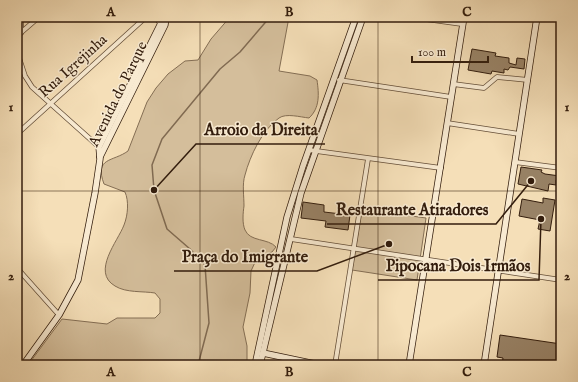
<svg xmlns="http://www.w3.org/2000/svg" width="578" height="382" font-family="'IM FELL English',serif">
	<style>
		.green { fill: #d4be9b; stroke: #846e54 }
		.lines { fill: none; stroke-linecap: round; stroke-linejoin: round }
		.stream { stroke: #806a51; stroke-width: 1.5 }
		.building { fill: #988266; stroke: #331d0d }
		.street-casing { stroke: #644e38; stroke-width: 5.5 }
		.secondary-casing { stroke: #331d0d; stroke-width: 7 }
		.street { stroke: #f8ead1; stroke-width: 4 }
		.secondary { stroke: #f8ead1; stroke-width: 5.5 }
		.grid { fill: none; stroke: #331d0d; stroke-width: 1; stroke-opacity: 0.55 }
		.labels { text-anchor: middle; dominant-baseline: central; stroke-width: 3; stroke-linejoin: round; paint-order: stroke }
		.street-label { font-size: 15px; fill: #331d0d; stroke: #f8ead1 }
		.leader { fill: none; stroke: #331d0d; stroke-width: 1.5 }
		.callout-dot { fill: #331d0d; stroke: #f8ead1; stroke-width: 1.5 }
		.callout-label { font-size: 16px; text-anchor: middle; font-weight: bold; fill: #331d0d; stroke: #f8ead1; stroke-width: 3; stroke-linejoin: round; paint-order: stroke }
		.neatline { fill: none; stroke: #331d0d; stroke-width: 1.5 }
		.grid-label { font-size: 13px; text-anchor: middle; font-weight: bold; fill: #331d0d }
	</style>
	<rect width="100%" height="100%" fill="#f5dfb8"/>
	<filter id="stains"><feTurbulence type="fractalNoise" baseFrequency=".005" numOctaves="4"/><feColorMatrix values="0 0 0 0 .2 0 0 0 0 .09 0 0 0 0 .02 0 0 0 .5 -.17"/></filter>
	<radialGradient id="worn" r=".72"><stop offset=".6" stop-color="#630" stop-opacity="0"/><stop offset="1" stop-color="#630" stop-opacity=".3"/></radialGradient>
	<g class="green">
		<path d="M230,17H289L279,71L310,76L317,80C319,94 320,108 309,118C300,117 286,113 279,118C262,130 250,156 245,175C242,184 244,196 244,206C243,213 242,223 245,230C250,242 268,238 276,247L272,252L257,258L251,271L250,293L243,327L247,346V365H28L62,319L107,324L117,318H155L160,313V299L155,293C143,291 126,293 115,286C91,272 118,241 124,225C128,215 129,201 125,192L104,184C94,157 113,162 128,151L147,102L156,88L168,74L185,61L198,60L211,39Z"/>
		<path d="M362,209L426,218L417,280L352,270Z"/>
	</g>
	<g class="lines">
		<path class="stream" d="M198,365L209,323L205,265L190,249L167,229L154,190L152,165L162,139L220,69L240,52L270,17"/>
	</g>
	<g class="building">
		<path d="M472,49L496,53L495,56L509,58V63L516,65L517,58L525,59L524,69L510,67L508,70L504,69V73L492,71L491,74L468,70Z"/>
		<path d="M521,167L542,170L541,172L545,174L560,176L559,180H556V185L549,184L548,191L518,184Z"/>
		<path d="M543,198L555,200L550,231L538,229L540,220L519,216L522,199L543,203Z"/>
		<path d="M303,202L324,205V212L350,215L348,230L325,227L326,221L301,218Z"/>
		<path d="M500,335L561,344L558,365H502L503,358L497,357Z"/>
	</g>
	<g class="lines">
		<g class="street-casing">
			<g id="street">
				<path d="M155,17L160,23"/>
				<path d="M411,17L462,24"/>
				<path d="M21,33V17"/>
				<path d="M17,36L39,17"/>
				<path d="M17,52L25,76L32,87L99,147"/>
				<path d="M339,80L451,97"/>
				<path d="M453,84L484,88L497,77L528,80"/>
				<path d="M447,123L519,134"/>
				<path d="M17,134L146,17"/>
				<path d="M309,150L441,168"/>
				<path d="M515,162L561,168"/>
				<path d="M291,239L561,280"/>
				<path d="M17,268L59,315"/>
				<path d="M335,365L368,159"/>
			</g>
		</g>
		<g class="secondary-casing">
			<g id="secondary">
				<path d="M100,157L165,25L166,17"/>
				<path d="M263,353L320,365"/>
				<path d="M23,365L59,315L78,280L95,193L100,159L99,147L164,17"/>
				<path d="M255,365L287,217L303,166L356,17"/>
				<path d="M260,365L301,193L363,17"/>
				<path d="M409,365L464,17"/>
				<path d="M484,365L537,17"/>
			</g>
		</g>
		<use href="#street" class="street"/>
		<use href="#secondary" class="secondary"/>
	</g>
	<path class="grid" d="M200,17V365M378,17V365M17,191H561"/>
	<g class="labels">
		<g class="street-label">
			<text transform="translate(73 66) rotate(-42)">Rua Igrejinha</text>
			<text transform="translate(118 94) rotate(-64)">Avenida do Parque</text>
		</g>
	</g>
	<path class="leader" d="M154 190L196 144H325M531 181L496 224H327M389 244L317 271H174M541 219L539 280H378"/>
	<g class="callout-dot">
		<circle cx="154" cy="190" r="4"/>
		<circle cx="531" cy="181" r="4"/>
		<circle cx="389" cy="244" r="4"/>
		<circle cx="541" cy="219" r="4"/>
	</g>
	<g class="callout-label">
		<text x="261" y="135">Arroio da Direita</text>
		<text x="412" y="215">Restaurante Atiradores</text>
		<text x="245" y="262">Praça do Imigrante</text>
		<text x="458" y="271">Pipocana Dois Irmãos</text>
	</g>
	<rect width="578" height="382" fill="none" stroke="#f5dfb8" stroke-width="44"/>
	<path d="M412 56v6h76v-6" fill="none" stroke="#331d0d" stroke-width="2"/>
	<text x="418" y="56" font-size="12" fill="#331d0d" stroke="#f8ead1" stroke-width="3" paint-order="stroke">100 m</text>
	<rect x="22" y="22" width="534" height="338" class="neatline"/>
	<g class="grid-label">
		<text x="111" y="16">A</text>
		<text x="289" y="16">B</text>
		<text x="467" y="16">C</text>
		<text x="11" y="111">1</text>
		<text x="567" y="111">1</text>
		<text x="11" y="280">2</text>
		<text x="567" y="280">2</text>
		<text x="111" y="376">A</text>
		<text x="289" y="376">B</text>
		<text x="467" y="376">C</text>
	</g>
	<rect width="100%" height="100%" filter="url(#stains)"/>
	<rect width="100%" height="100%" fill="url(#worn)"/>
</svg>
